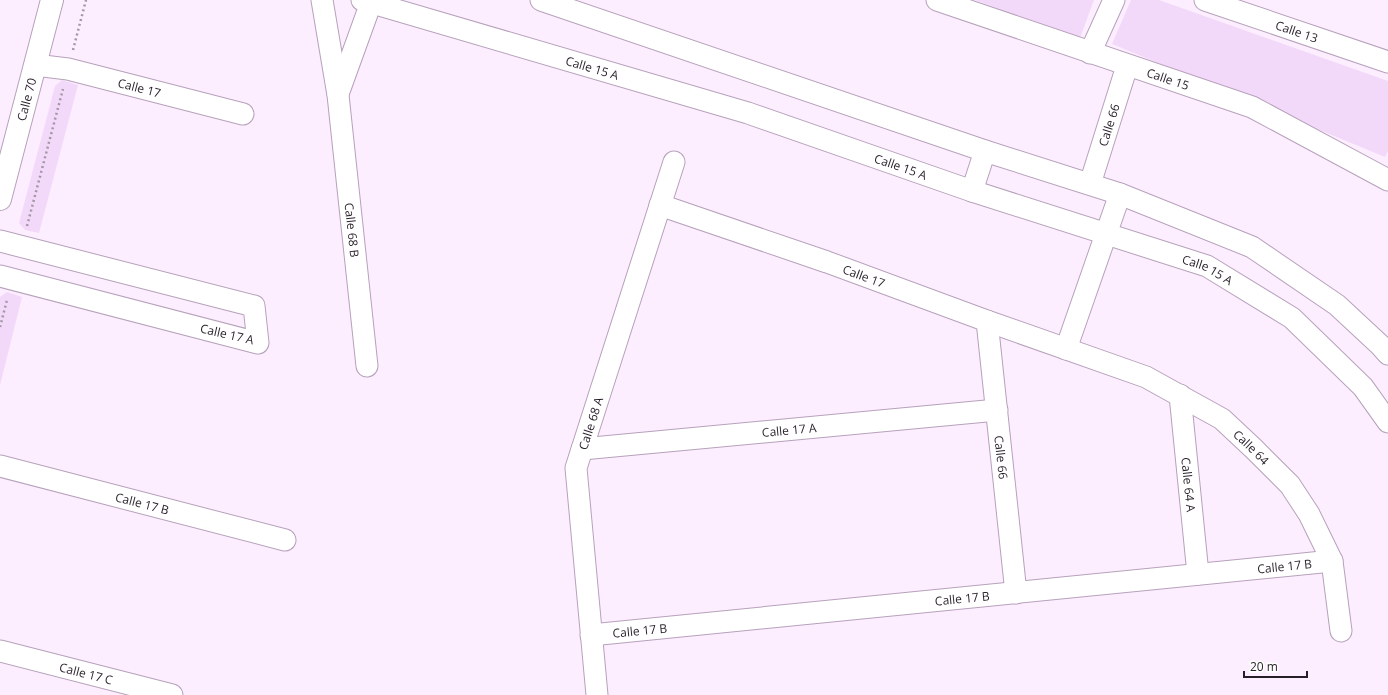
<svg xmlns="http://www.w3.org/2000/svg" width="1388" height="695" font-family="'Open Sans',sans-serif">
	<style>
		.green { fill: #f3d9f9 }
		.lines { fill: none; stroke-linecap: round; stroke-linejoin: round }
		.minor-casing { stroke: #b7a1bb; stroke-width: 23 }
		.major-casing { stroke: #b7a1bb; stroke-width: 24 }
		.path { stroke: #a397a5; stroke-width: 2.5; stroke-dasharray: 2 3; stroke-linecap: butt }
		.minor { stroke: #fff; stroke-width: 21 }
		.major { stroke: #fff; stroke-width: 22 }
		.labels { text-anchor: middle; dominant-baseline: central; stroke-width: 4; stroke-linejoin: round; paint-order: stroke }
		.street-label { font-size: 12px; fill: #261e27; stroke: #fff }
	</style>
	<rect width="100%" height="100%" fill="#fceeff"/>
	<g class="green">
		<path d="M975,0H1094L1080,38Z"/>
		<path d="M1131,0H1159L1388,81V151L1385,157L1112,44Z"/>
		<path d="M62,80L78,85L39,233L25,230L19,223L55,86Z"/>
		<path d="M7,292L22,297L0,385V297Z"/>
	</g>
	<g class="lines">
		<g class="minor-casing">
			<g id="minor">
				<path id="s1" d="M322,0L338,95L367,366"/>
				<path id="s2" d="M362,0L748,113L972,191L1207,266L1292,318L1363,387L1388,422"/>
				<path d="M541,0L985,151L1120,194L1252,247L1337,305L1380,345L1388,354"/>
				<path id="s3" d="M937,0L1252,107L1388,180"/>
				<path id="s4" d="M1205,0L1388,62"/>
				<path d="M1090,53L1114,0"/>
				<path id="s5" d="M35,65L68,69L243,114"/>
				<path d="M338,94L372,0"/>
				<path id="s6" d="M1090,184L1127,66"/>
				<path d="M972,191L985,151"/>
				<path id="s7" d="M660,205L827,262L987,321L1146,377L1222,419L1254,449L1290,485L1309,514L1332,561L1341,631"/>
				<path d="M0,241L254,306L258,343L0,276"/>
				<path id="s8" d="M987,321L1016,593"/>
				<path d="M1066,349L1120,194"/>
				<path id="s9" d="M1180,395L1198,574"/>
				<path id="s10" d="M582,449L997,410"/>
				<path id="s11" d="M0,466L285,540"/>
				<path id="s12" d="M591,635L1332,561"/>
				<path id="s13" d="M0,651L172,695"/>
				<path id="s14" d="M597,695L576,468L674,162"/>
			</g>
		</g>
		<g class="major-casing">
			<g id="major">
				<path id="s15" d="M0,199L52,0"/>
			</g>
		</g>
		<g class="path">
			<path d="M73,50L86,0"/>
			<path d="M27,226L63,89"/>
			<path d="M0,327L7,300"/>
		</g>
		<use href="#minor" class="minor"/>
		<use href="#major" class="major"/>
	</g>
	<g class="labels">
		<g class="street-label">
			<text stroke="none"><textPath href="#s4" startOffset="97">Calle 13</textPath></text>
			<text stroke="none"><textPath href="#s2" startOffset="240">Calle 15 A</textPath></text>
			<text stroke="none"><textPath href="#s3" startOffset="244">Calle 15</textPath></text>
			<text stroke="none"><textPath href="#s5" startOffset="107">Calle 17</textPath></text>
			<text stroke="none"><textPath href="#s15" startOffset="103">Calle 70</textPath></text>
			<text stroke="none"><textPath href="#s6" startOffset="62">Calle 66</textPath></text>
			<text stroke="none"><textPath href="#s2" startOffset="564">Calle 15 A</textPath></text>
			<text stroke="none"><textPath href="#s1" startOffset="232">Calle 68 B</textPath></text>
			<text stroke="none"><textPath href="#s2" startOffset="888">Calle 15 A</textPath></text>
			<text stroke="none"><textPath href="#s7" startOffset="216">Calle 17</textPath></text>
			<text transform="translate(227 334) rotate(13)">Calle 17 A</text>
			<text stroke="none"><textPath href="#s14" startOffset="275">Calle 68 A</textPath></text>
			<text stroke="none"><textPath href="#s10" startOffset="208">Calle 17 A</textPath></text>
			<text stroke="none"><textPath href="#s7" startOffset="643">Calle 64</textPath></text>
			<text stroke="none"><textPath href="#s8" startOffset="137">Calle 66</textPath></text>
			<text stroke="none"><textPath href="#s9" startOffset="90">Calle 64 A</textPath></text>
			<text stroke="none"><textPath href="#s11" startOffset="147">Calle 17 B</textPath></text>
			<text stroke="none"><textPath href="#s12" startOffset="697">Calle 17 B</textPath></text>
			<text stroke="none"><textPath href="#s12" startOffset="373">Calle 17 B</textPath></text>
			<text stroke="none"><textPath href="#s12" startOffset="49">Calle 17 B</textPath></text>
			<text stroke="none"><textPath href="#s13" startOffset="89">Calle 17 C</textPath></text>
		</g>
	</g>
	<path d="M1244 671v6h63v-6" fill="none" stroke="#261e27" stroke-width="2"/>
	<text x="1250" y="671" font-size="12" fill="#261e27" stroke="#ffffff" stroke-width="3" paint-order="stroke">20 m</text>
</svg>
